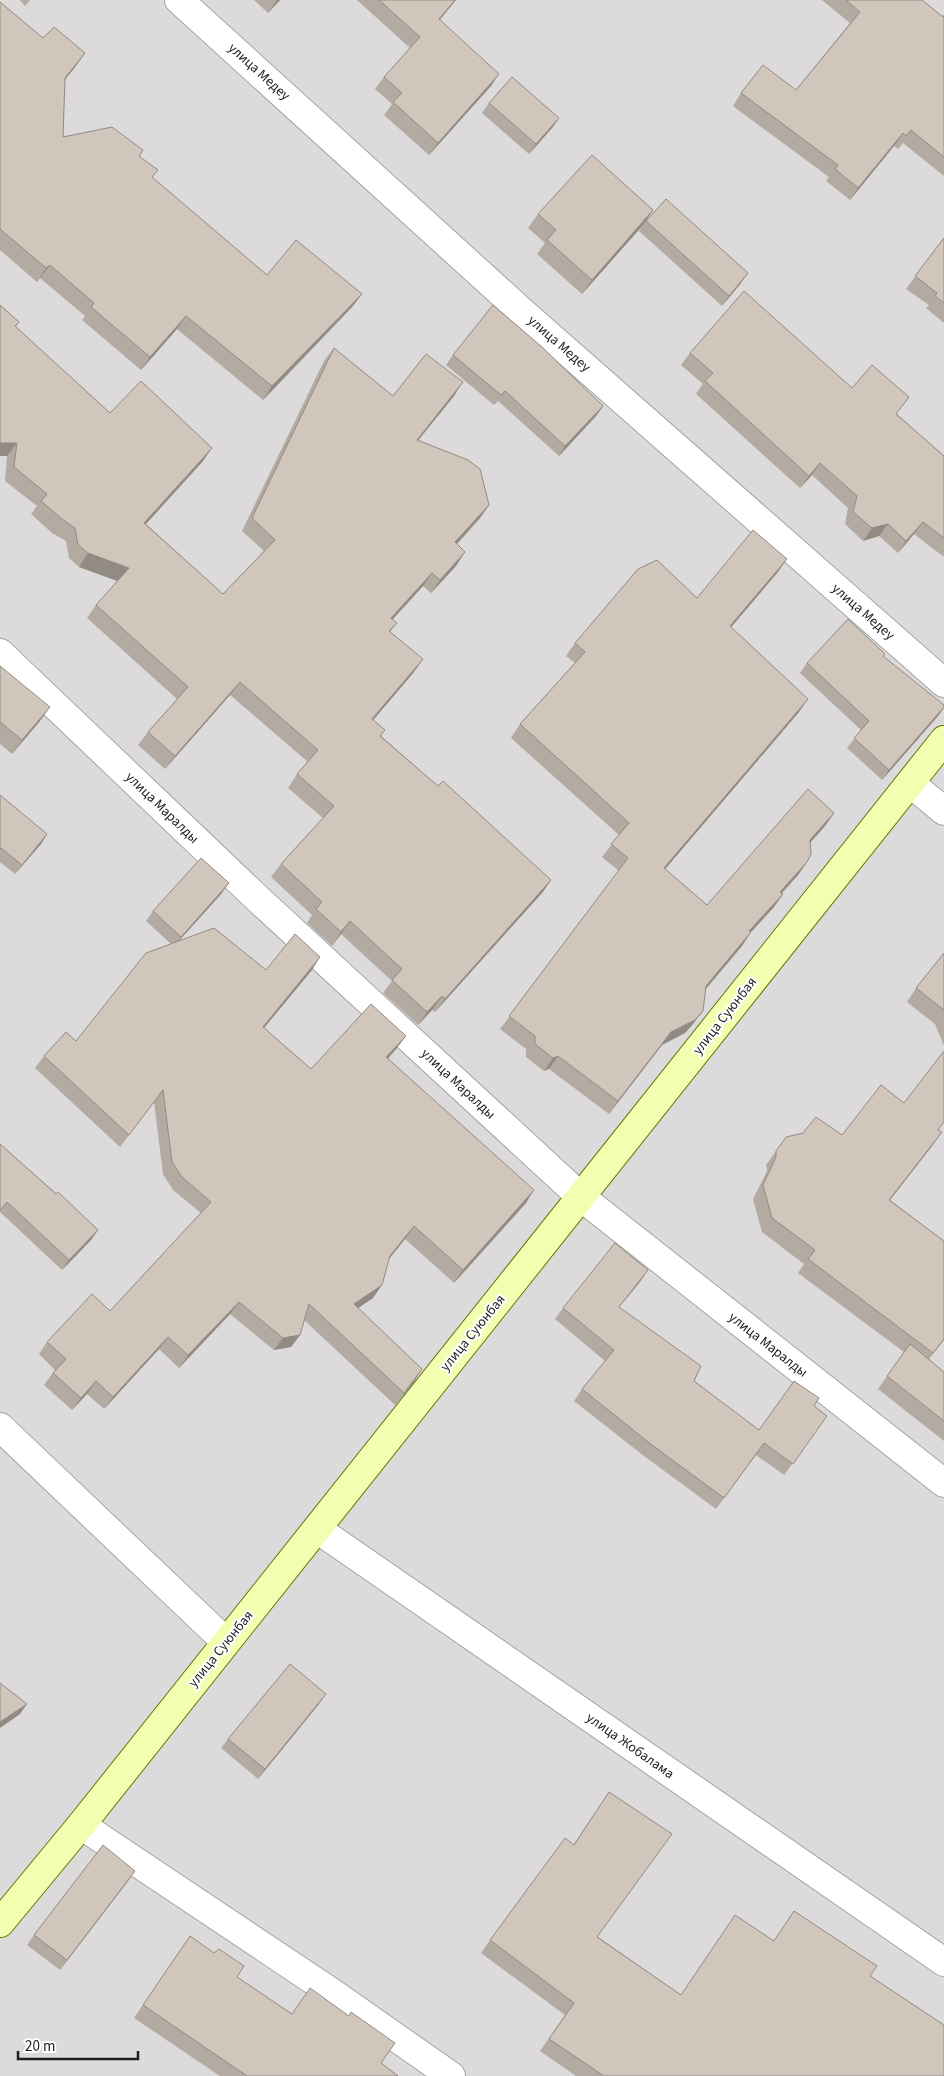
<svg xmlns="http://www.w3.org/2000/svg" width="944" height="2076" font-family="'Source Sans 3',sans-serif">
	<style>
		.residential { fill: #dcdada }
		.lines { fill: none; stroke-linecap: round; stroke-linejoin: round }
		.street-casing { stroke: #a4a4a4; stroke-width: 30 }
		.secondary-casing { stroke: #5f7900; stroke-width: 30 }
		.street { stroke: #fff; stroke-width: 28 }
		.secondary { stroke: #f2ffb1; stroke-width: 28 }
		.wall { fill: #b3aaa1 }
		.shaded-wall { fill: #928b83 }
		.building { fill: #d0c6bb; stroke: #928b83 }
		.labels { text-anchor: middle; dominant-baseline: central; stroke-width: 4; stroke-linejoin: round; paint-order: stroke }
		.street-label { font-size: 14px; fill: #1d1d1d; stroke: #fff }
	</style>
	<rect width="100%" height="100%" fill="#f0ede2"/>
	<rect class="residential" x="0" y="0" width="944" height="2076"/>
	<g class="lines">
		<g class="street-casing">
			<g id="street">
				<path d="M179,0L519,309L944,683"/>
				<path d="M0,653L257,898L581,1197L944,1483"/>
				<path d="M910,783L944,811"/>
				<path d="M0,1427L226,1642"/>
				<path d="M317,1529L944,1962"/>
				<path d="M81,1825L334,1994L451,2076"/>
			</g>
		</g>
		<g class="secondary-casing">
			<path id="secondary" d="M0,1923L81,1825L944,740"/>
		</g>
		<use href="#street" class="street"/>
		<use href="#secondary" class="secondary"/>
	</g>
	<g class="wall">
		<path d="M20,0H30L25,6Z"/>
		<path d="M254,0H280L268,13Z"/>
		<path d="M357,0H456L440,20L491,86L429,155L384,115L392,104L375,89L384,77L410,48Z"/>
		<path d="M822,0H922L943,17L944,15V176L903,143L898,149L894,146L850,200L826,181L829,177L733,106L741,93L796,90L850,23Z"/>
		<path d="M0,2L43,38L85,53L65,79L63,137L139,156L152,178L267,275L362,294L352,307L263,400L177,329L141,370L82,320L85,316L40,278L37,282L0,250Z"/>
		<path d="M489,103L559,118L552,128L529,154L482,113Z"/>
		<path d="M653,210L644,224L582,294L537,254L545,243L528,228L538,214Z"/>
		<path d="M646,221L741,283L722,306L639,231Z"/>
		<path d="M944,238V323L926,308L929,305L906,289Z"/>
		<path d="M0,305L19,322L16,327L110,413L203,461L146,524L223,594L264,551L242,531L324,361L334,348L393,396H454L418,440L489,505L480,518L457,544L456,566L431,593L423,586L392,620L397,623L390,632L414,672L373,720L385,730L381,736L438,786L551,880L542,893L435,1012L432,1010L418,1025L383,993L392,981L341,934L332,946L307,923L312,915L271,877L281,864L323,818L288,788L297,774L308,762L230,695L165,769L138,745L148,732L177,699L87,618L96,605L118,581L79,567L69,558L66,541L52,533L31,514L37,506L5,481L7,456H0Z"/>
		<path d="M690,353L852,388L897,414L944,456V557L914,534L898,553L879,536L863,541L845,524L848,508L812,475L800,488L696,394L703,384L681,365Z"/>
		<path d="M453,355L603,406L596,416L559,456L498,401L494,405L446,365Z"/>
		<path d="M778,572L731,627L799,712L665,869L707,905L834,813L825,826L810,843L807,862L798,875L782,893L783,894L774,907L751,932L742,946L706,989L693,1024L685,1033L662,1045L609,1114L549,1069L544,1071L526,1057V1049L500,1029L619,871L602,857L619,835L511,738L520,724L575,663L566,656L575,643L697,598Z"/>
		<path d="M883,656L944,708L938,716L882,780L847,748L861,730L800,673L807,663Z"/>
		<path d="M0,666L40,721L12,754L0,744Z"/>
		<path d="M0,795L47,834L41,844L15,874L0,862Z"/>
		<path d="M222,893L180,940L266,970H312L264,1028L311,1069L397,1048L388,1058L526,1203L454,1283L405,1239L389,1259L373,1298L358,1308L414,1382L395,1405L304,1320L300,1335L291,1347L274,1350L230,1314L179,1368L159,1349L104,1409L87,1394L72,1410L44,1385L55,1370L39,1354L47,1342L110,1311L201,1213L173,1190L163,1174L154,1102L120,1147L35,1068L44,1056L76,1041L171,944L146,921L153,911Z"/>
		<path d="M944,953V1046L935,1024L907,1002L916,988Z"/>
		<path d="M939,1130L932,1146L890,1200L944,1241V1340L929,1359L944,1372V1441L878,1389L904,1352L798,1273L804,1264L762,1232L753,1199L767,1171L766,1165L786,1137L842,1135Z"/>
		<path d="M0,1144L98,1230L91,1240L62,1270L0,1212Z"/>
		<path d="M640,1282L619,1307L694,1381L759,1430L814,1406L827,1416L784,1475L756,1455L716,1509L644,1456L574,1401L582,1389L605,1361L555,1319L563,1308Z"/>
		<path d="M319,1704L258,1779L221,1748L228,1739Z"/>
		<path d="M609,1792L598,1937L681,1995L774,1941L870,1976L944,2076H576L540,2051L565,2015L481,1953L490,1940L574,1844Z"/>
		<path d="M128,1881L60,1970L27,1945L34,1935Z"/>
		<path d="M190,1936L237,1977L292,2014L381,2063L398,2076H220L134,2018Z"/>
	</g>
	<g class="shaded-wall">
		<path d="M277,0H280L268,13Z"/>
		<path d="M455,0H456L430,31L439,19Z"/>
		<path d="M85,53L76,66L56,91L65,78Z"/>
		<path d="M499,74L491,86L429,155L438,143Z"/>
		<path d="M559,118L552,128L529,154L536,144Z"/>
		<path d="M903,133L894,146L850,200L858,188Z"/>
		<path d="M653,210L644,224L582,294L592,280Z"/>
		<path d="M50,265L40,278L37,282L46,268Z"/>
		<path d="M748,273L741,283L722,306L729,296Z"/>
		<path d="M362,294L352,307L263,400L272,386Z"/>
		<path d="M186,316L177,329L141,370L150,357Z"/>
		<path d="M463,382L454,396L408,453L417,440Z"/>
		<path d="M603,406L596,416L559,456L565,446Z"/>
		<path d="M0,443H17L7,456H0Z"/>
		<path d="M212,448L203,461L135,536L144,523Z"/>
		<path d="M820,463L812,475L800,488L809,476Z"/>
		<path d="M489,505L480,518L446,556L455,542Z"/>
		<path d="M923,522L914,534L898,553L906,541Z"/>
		<path d="M888,524L879,536L863,541L872,528Z"/>
		<path d="M465,552L456,566L431,593L440,580Z"/>
		<path d="M88,553L129,568L120,582L79,567Z"/>
		<path d="M787,559L778,572L721,639L730,626Z"/>
		<path d="M432,573L423,586L382,631L391,618Z"/>
		<path d="M423,659L414,672L363,732L372,719Z"/>
		<path d="M240,682L230,695L165,769L175,756Z"/>
		<path d="M808,699L799,712L655,881L664,868Z"/>
		<path d="M50,707L40,721L12,754L22,740Z"/>
		<path d="M944,707L938,716L882,780L889,770Z"/>
		<path d="M834,813L825,826L801,853L810,840Z"/>
		<path d="M47,834L41,844L15,874L22,865Z"/>
		<path d="M807,862L798,875L771,905L780,892Z"/>
		<path d="M551,880L542,893L435,1012L445,999Z"/>
		<path d="M229,883L222,893L174,946L181,937Z"/>
		<path d="M783,894L774,907L740,944L749,931Z"/>
		<path d="M350,921L341,934L332,946L341,932Z"/>
		<path d="M751,932L742,946L697,999L706,986Z"/>
		<path d="M320,957L312,970L254,1040L263,1027Z"/>
		<path d="M442,996L432,1010L418,1025L427,1012Z"/>
		<path d="M703,1011L693,1024L685,1033L662,1045L609,1114L618,1101L671,1032Z"/>
		<path d="M406,1036L397,1048L378,1070L386,1057Z"/>
		<path d="M558,1056L549,1069L544,1071L553,1058Z"/>
		<path d="M942,1132L932,1146L879,1214L889,1200Z"/>
		<path d="M534,1190L526,1203L454,1283L463,1270Z"/>
		<path d="M414,1226L405,1239L381,1269L390,1256Z"/>
		<path d="M98,1230L91,1240L62,1270L69,1260Z"/>
		<path d="M648,1270L640,1282L610,1318L619,1307Z"/>
		<path d="M382,1285L373,1298L345,1317L354,1304Z"/>
		<path d="M239,1302L230,1314L179,1368L188,1355Z"/>
		<path d="M300,1335L291,1347L274,1350L283,1338Z"/>
		<path d="M168,1337L159,1349L104,1409L113,1397Z"/>
		<path d="M422,1369L414,1382L395,1405Z"/>
		<path d="M96,1381L87,1394L72,1410L81,1398Z"/>
		<path d="M326,1694L319,1704L258,1779L265,1769Z"/>
		<path d="M27,1704L20,1714L0,1728V1722Z"/>
		<path d="M135,1871L128,1881L60,1970L67,1960Z"/>
	</g>
	<g class="building">
		<path d="M379,0H455L439,19L499,74L438,143L393,102L402,93L384,77L420,37Z"/>
		<path d="M846,0H922L943,17L944,15V157L911,130L906,136L903,133L858,188L835,169L838,165L741,93L763,65L796,90L860,12Z"/>
		<path d="M0,2L43,38L54,27L85,53L65,78L63,137L112,127L143,150L139,156L158,170L152,177L267,275L296,240L362,294L272,386L186,316L150,357L91,307L94,303L50,265L46,268L0,229Z"/>
		<path d="M512,77L559,118L536,144L489,103Z"/>
		<path d="M592,155L653,210L592,280L547,240L556,230L538,214Z"/>
		<path d="M666,199L748,273L729,296L646,221Z"/>
		<path d="M944,238V303L935,296L937,293L915,276Z"/>
		<path d="M744,291L852,388L872,365L909,397L896,414L944,456V538L923,522L906,541L888,524L872,528L853,512L857,496L820,463L809,476L705,381L713,373L690,353Z"/>
		<path d="M0,305L19,322L15,326L110,413L141,381L212,448L144,523L223,594L275,540L252,518L334,348L393,396L426,354L463,382L417,440L468,460L480,469L489,505L455,542L465,552L440,580L432,573L391,618L397,623L389,631L423,659L372,719L385,730L380,736L438,786L443,781L551,880L445,999L442,996L427,1012L392,980L402,969L350,921L341,932L316,909L322,902L281,864L334,806L297,774L318,750L240,682L175,756L148,732L188,687L96,605L129,568L88,553L78,545L75,528L62,519L41,501L47,494L14,467L17,443H0Z"/>
		<path d="M493,305L542,347L603,406L565,446L505,391L501,395L453,355Z"/>
		<path d="M753,530L787,559L730,626L808,699L664,868L707,905L808,789L834,813L810,840L811,854L807,862L780,892L783,894L749,931L751,932L706,986L703,1011L695,1020L671,1032L618,1101L558,1056L553,1058L535,1044V1036L509,1016L628,858L611,844L629,823L520,724L585,652L575,643L638,569L657,560L697,598Z"/>
		<path d="M848,619L885,654L883,656L944,705V707L889,770L854,738L869,721L807,663Z"/>
		<path d="M0,666L50,707L22,740L0,722Z"/>
		<path d="M0,795L47,834L22,865L1,848L0,849Z"/>
		<path d="M201,858L229,883L181,937L153,911Z"/>
		<path d="M214,928L266,970L295,934L320,957L263,1027L311,1069L371,1004L406,1036L386,1057L534,1190L463,1270L414,1226L390,1256L382,1285L354,1304L422,1369L404,1393L309,1304L300,1335L283,1338L239,1302L188,1355L168,1337L113,1397L96,1381L81,1398L53,1373L66,1359L47,1342L92,1294L110,1311L211,1202L182,1177L172,1162L163,1090L129,1135L44,1056L66,1032L76,1041L146,953Z"/>
		<path d="M944,953V1010L916,988Z"/>
		<path d="M944,1051V1122L938,1130L942,1132L889,1200L944,1241V1339L933,1353L808,1259L815,1250L772,1218L763,1185L776,1157V1151L786,1137L803,1133L816,1117L842,1135L881,1085L904,1103Z"/>
		<path d="M0,1144L56,1194L58,1192L98,1230L69,1260L7,1202L0,1210Z"/>
		<path d="M615,1243L648,1270L619,1307L701,1366L694,1381L759,1430L794,1381L819,1398L814,1406L827,1416L793,1464L764,1443L724,1498L652,1445L582,1389L614,1350L563,1308Z"/>
		<path d="M910,1344L944,1372V1421L887,1376Z"/>
		<path d="M290,1664L326,1694L265,1769L228,1739Z"/>
		<path d="M0,1683L27,1704L0,1722Z"/>
		<path d="M609,1792L672,1834L597,1937L681,1995L735,1915L774,1941L794,1911L877,1966L870,1976L944,2025V2076H604L549,2039L574,2003L490,1940L565,1838L574,1845Z"/>
		<path d="M103,1845L135,1871L67,1960L34,1935Z"/>
		<path d="M190,1936L214,1953L219,1949L244,1966L237,1977L292,2014L310,1988L349,2016L351,2012L395,2043L381,2063L398,2076H247L143,2005Z"/>
	</g>
	<g class="labels">
		<g class="street-label">
			<text transform="translate(259 72) rotate(42)">улица Медеу</text>
			<text transform="translate(559 344) rotate(41)">улица Медеу</text>
			<text transform="translate(863 612) rotate(41)">улица Медеу</text>
			<text transform="translate(162 808) rotate(44)">улица Маралды</text>
			<text transform="translate(725 1016) rotate(-52)">улица Суюнбая</text>
			<text transform="translate(458 1084) rotate(43)">улица Маралды</text>
			<text transform="translate(473 1333) rotate(-51)">улица Суюнбая</text>
			<text transform="translate(768 1345) rotate(38)">улица Маралды</text>
			<text transform="translate(221 1649) rotate(-51)">улица Суюнбая</text>
			<text transform="translate(630 1746) rotate(35)">улица Жобалама</text>
		</g>
	</g>
	<path d="M18 2051v8h120v-8" fill="none" stroke="#1d1d1d" stroke-width="2.5"/>
	<text x="25" y="2051" font-size="15" fill="#1d1d1d" stroke="#ffffff" stroke-width="4" paint-order="stroke">20 m</text>
</svg>
